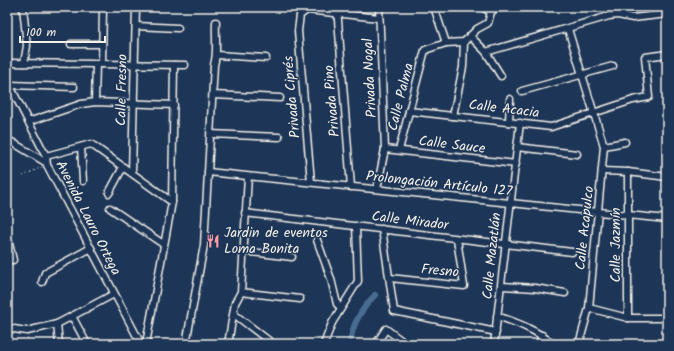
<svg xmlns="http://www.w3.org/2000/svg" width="674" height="351" font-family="Kalam,sans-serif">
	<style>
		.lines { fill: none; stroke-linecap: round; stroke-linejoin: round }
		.canal { stroke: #496d90; stroke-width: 6 }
		.minor-casing { stroke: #f4f1e8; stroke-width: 9 }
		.path { stroke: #f4f1e8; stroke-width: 1; stroke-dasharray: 1 3; stroke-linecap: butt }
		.minor { stroke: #1d3557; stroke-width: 6 }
		.labels { text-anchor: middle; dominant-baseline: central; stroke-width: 3; stroke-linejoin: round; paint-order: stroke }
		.street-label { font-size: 14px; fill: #f4f1e8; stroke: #1d3557 }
		.poi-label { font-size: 14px; fill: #f4f1e8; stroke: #1d3557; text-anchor: start }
	</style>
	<rect width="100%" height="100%" fill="#1d3557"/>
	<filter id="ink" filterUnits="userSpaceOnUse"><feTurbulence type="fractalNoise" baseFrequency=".025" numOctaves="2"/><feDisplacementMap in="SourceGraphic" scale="8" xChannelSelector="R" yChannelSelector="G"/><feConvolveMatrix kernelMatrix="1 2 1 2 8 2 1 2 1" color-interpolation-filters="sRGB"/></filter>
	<g filter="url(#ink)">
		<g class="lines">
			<path class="canal" d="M350,344C352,324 361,310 375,295"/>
			<g class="minor-casing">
				<g id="minor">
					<path d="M23,7L27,46L24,63"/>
					<path d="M337,7L351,187"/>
					<path d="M434,7L446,43"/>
					<path d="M482,7L491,12"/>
					<path d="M136,26L178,28"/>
					<path d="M568,29L604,146L589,308L579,344"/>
					<path d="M470,36L486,52L501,76"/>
					<path d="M71,44H102"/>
					<path d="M486,52L609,16L618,15L633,18L667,14"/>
					<path d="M217,55L266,58"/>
					<path d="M7,63L185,65"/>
					<path d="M102,64L103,7"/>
					<path d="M7,80L46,156L47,165L141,344"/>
					<path d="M9,85L74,87"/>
					<path d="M522,91L613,66"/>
					<path d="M213,95L280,98"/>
					<path d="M95,102L96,64"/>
					<path d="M409,111L551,127L633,100L649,97L645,57L667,54"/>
					<path d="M453,116L463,67L464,42"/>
					<path d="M28,122L81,104L95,102L174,105"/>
					<path d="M509,122L510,99"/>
					<path d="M211,134L279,137"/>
					<path d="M7,139L45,162"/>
					<path d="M604,146L625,142"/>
					<path d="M81,147L83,181"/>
					<path d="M517,147L577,154"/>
					<path d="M385,149L516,164"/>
					<path d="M399,150L425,50L446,43L464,42L477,29L488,23L491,12L497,7"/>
					<path d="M46,156L91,144L172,202"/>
					<path d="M602,171L628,172L667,177"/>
					<path d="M208,172L667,219"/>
					<path d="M628,172V318"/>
					<path d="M132,173L136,7"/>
					<path d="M311,182L298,31L300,15L307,10L379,18"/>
					<path d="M377,189L385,149L379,7"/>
					<path d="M109,193L123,167"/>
					<path d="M110,208L163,244"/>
					<path d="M245,213L572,252"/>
					<path d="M382,229L394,311L496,332"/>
					<path d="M7,235L13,260H7"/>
					<path d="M317,240L331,279L337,304L340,307"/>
					<path d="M243,251L292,257"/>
					<path d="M390,278L464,286L457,239"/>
					<path d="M42,282L45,273L91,248"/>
					<path d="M502,286L535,288L565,293"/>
					<path d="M241,292L300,299"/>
					<path d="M589,308L628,318H667"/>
					<path d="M234,314L273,344"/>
					<path d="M72,316L87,344"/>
					<path d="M497,316C518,323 536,330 553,344"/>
					<path d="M57,324L59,344"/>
					<path d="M7,328L27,331L57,324L114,294"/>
					<path d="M146,344L172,202L174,65"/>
					<path d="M186,344L204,245L214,65C218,52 215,36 216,22"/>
					<path d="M228,344L235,303L241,292L248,177"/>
					<path d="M324,344L332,323L358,281L356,226"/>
					<path d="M376,344L386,329L406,344"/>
					<path d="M494,344L520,123"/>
					<path d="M539,344L542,335"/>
				</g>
			</g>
			<path class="path" d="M23,176L42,167"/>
			<use href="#minor" class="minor"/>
		</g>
	</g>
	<defs>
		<g id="restaurant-bare" transform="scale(1.08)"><path d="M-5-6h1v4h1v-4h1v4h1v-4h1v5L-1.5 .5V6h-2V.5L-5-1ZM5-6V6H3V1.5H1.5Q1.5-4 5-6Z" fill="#ff9aa2" stroke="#1d3557" stroke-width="2.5" paint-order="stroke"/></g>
	</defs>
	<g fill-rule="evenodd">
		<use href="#restaurant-bare" x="213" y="241"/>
	</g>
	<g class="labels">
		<g class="street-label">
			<text transform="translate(370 78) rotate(-93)">Privada Nogal</text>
			<text transform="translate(122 90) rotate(-89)">Calle Fresno</text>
			<text transform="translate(292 97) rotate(-95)">Privada Ciprés</text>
			<text transform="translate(401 97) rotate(-76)">Calle Palma</text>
			<text transform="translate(332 101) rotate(-95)">Privada Pino</text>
			<text transform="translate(504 109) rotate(7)">Calle Acacia</text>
			<text transform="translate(452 145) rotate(7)">Calle Sauce</text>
			<text transform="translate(439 184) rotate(6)">Prolongación Artículo 127</text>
			<text transform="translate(88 218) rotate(63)">Avenida Lauro Ortega</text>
			<text transform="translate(410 221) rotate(7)">Calle Mirador</text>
			<text transform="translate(585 228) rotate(-84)">Calle Acapulco</text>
			<text transform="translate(616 245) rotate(-90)">Calle Jazmín</text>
			<text transform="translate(492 256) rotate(-84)">Calle Mazatlán</text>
			<text transform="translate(440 271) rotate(5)">Fresno</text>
		</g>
		<g class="poi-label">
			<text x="224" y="233">Jardin de eventos<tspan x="224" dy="16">Loma Bonita</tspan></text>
		</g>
	</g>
	<rect width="674" height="351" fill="none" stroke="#1d3557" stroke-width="24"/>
	<rect x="12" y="12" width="650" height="327" fill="none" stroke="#f4f1e8" stroke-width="1.5" filter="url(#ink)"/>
	<path d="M20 36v6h85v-6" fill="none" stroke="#f4f1e8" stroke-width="2"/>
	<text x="26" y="36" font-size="12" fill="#f4f1e8" stroke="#1d3557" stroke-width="3" paint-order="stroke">100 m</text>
</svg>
